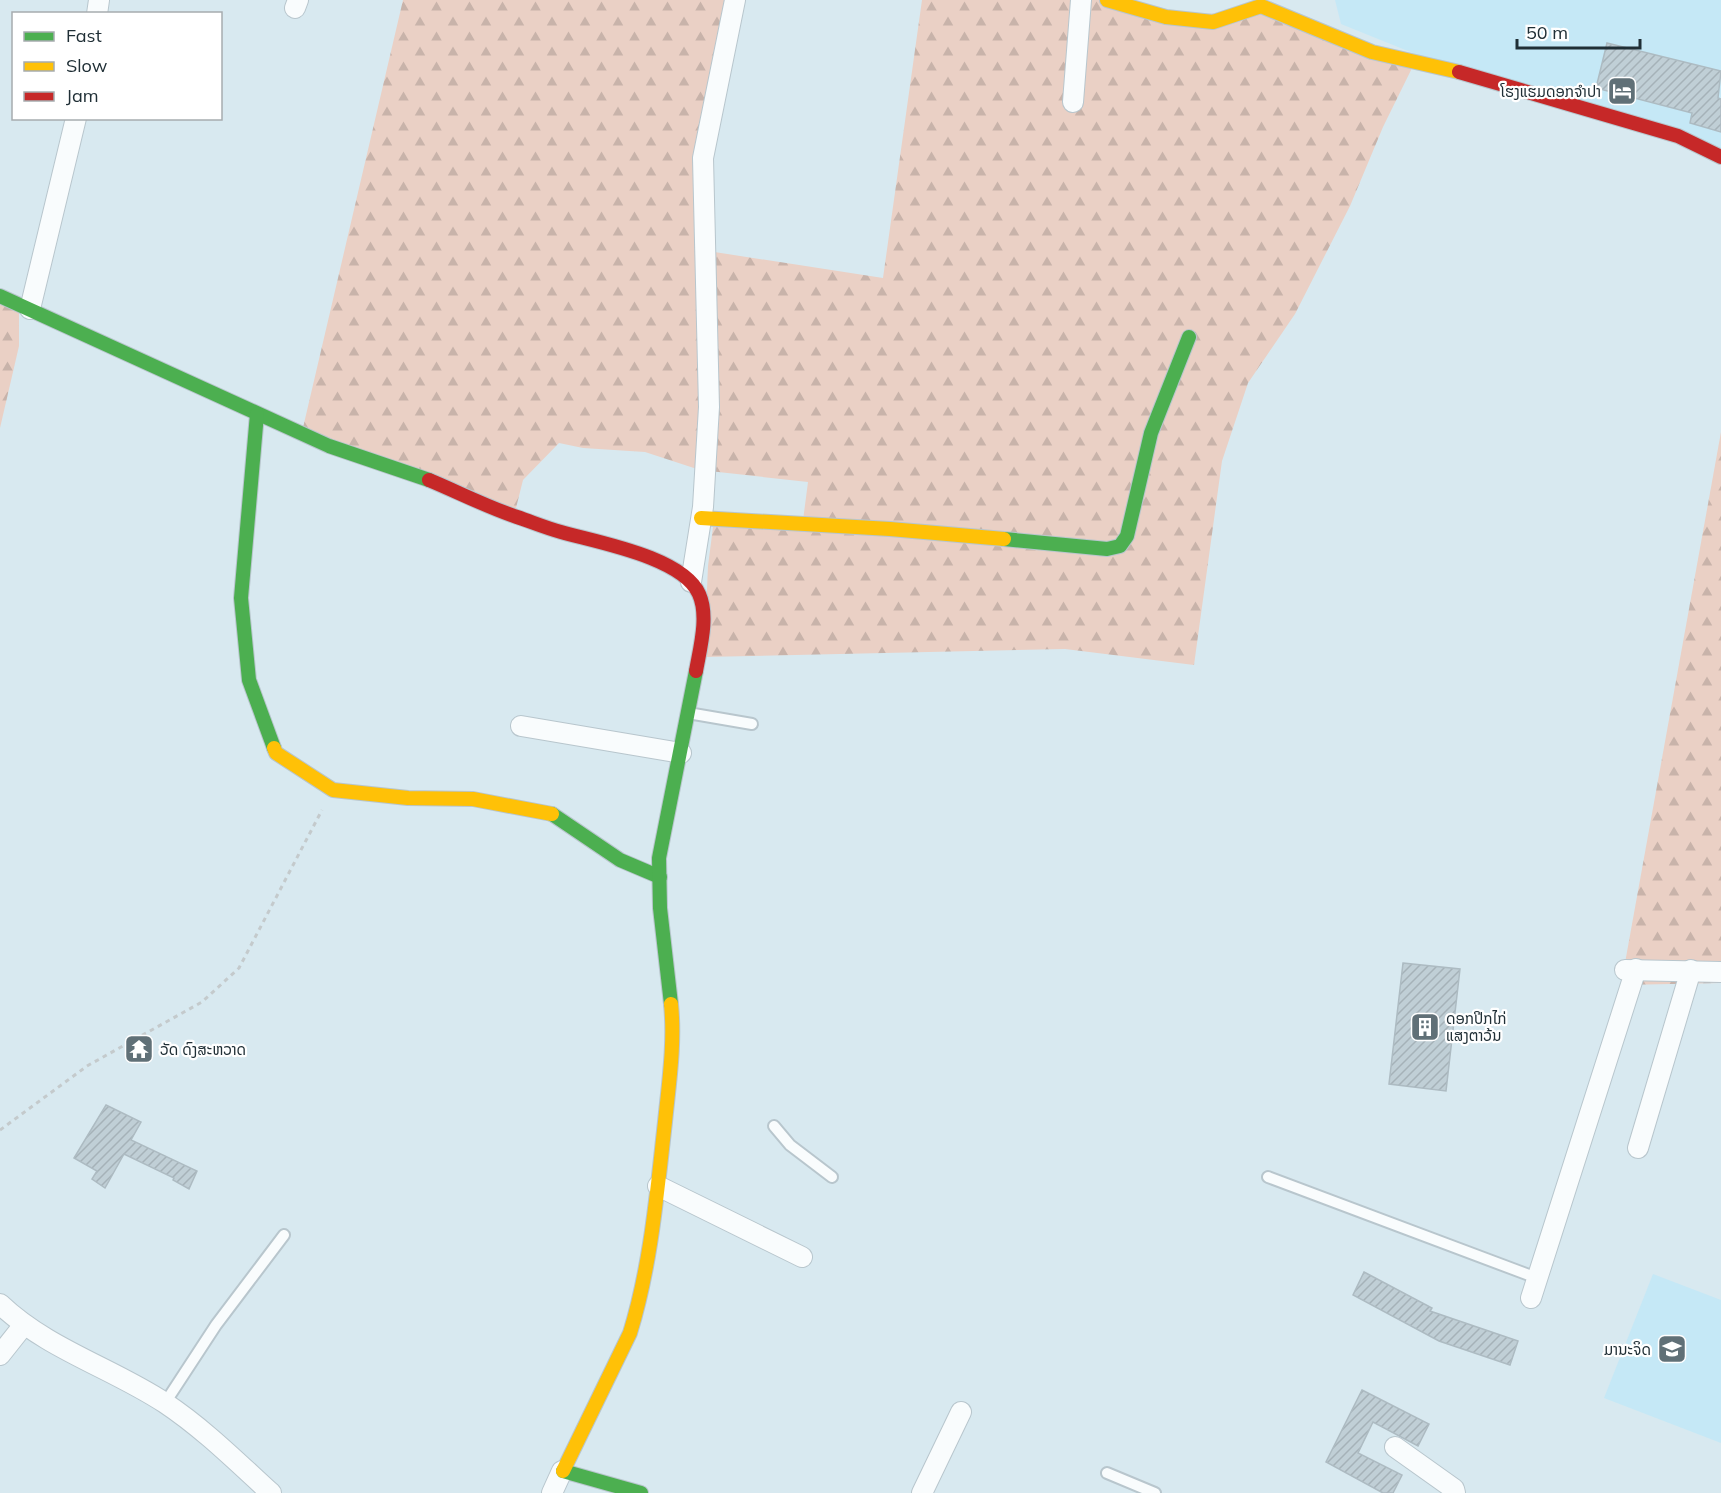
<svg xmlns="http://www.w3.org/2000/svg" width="1721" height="1493" font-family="Mulish,'Noto Sans Lao',sans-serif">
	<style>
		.built { fill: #c5e8f6 }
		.forest { fill: url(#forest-firs) }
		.building { fill: url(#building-hatch); stroke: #adbbc2; stroke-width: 1.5 }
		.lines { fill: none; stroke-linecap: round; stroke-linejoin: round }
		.lane-casing { stroke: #b8c6cd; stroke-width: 14 }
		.street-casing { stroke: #b8c6cd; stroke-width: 22 }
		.fast-casing { stroke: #b8c6cd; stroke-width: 16 }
		.slow-casing { stroke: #b8c6cd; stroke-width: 16 }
		.jam-casing { stroke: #b8c6cd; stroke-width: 16 }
		.path { stroke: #c4cacc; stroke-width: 3; stroke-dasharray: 4.5 4.5; stroke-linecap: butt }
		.lane { stroke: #f9fcfd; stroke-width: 10 }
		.street { stroke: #f9fcfd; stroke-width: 20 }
		.fast { stroke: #4caf50; stroke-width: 14 }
		.slow { stroke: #ffc107; stroke-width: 14 }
		.jam { stroke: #c62828; stroke-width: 14 }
		.labels { text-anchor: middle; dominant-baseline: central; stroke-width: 4.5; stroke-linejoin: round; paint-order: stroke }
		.poi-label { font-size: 15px; fill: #202f36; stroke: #fff; text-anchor: end }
	</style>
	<defs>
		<pattern id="forest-firs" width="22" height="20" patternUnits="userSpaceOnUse" patternTransform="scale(1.5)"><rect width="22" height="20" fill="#ead0c5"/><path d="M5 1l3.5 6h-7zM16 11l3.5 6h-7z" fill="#c8b3aa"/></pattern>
		<pattern id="building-hatch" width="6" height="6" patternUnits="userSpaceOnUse" patternTransform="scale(1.5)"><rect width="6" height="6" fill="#c0cfd6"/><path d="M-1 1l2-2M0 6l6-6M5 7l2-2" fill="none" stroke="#a5b2b8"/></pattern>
	</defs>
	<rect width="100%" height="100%" fill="#d8e9f0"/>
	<g class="built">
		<path d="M1335,0H1721V156L1460,72L1341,24Z"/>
		<path d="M1653,1274L1721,1300V1443L1604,1398Z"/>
	</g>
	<g class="forest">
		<path d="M403,0H738L704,159L708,251L883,278L922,0H1111L1166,17L1264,10L1415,62L1383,127L1350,206L1295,314L1248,383L1222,461L1194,665L1065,649L704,657L708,566L713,527L802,528L808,482L700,470L645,452L583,448L559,443L523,480L514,516L302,432Z"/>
		<path d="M0,296L19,304V346L0,428Z"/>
		<path d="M1721,432V983L1621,985Z"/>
	</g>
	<g class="building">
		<path d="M1607,43L1721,71L1718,98L1721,99V132L1690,123L1692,113L1596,88Z"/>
		<path d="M1403,963L1460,969L1446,1091L1389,1084Z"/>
		<path d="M106,1105L141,1122L131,1140L197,1171L189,1189L173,1180L174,1178L124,1154L105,1188L92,1179L97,1171L74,1158Z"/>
		<path d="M1364,1272L1432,1308L1430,1311L1518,1341L1510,1365L1439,1341L1353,1295Z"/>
		<path d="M1362,1390L1429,1424L1418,1446L1373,1422L1358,1453L1402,1475L1393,1493H1383L1326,1462Z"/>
	</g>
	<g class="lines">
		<g class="lane-casing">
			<g id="lane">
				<path d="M688,713L752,724"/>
				<path d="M774,1126L790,1145L832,1177"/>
				<path d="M1268,1177L1537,1278"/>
				<path d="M165,1403L216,1325L284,1235"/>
				<path d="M1107,1473L1155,1493"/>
			</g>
		</g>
		<g class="street-casing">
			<g id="street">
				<path d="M295,8L298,0"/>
				<path d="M97,14L99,0"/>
				<path d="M1073,102L1081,0"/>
				<path d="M30,309L76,118"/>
				<path d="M691,582L703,507L709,407L703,158L735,0"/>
				<path d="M521,726L681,753"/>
				<path d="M1625,970L1721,972"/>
				<path d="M1638,1148L1691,970"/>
				<path d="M658,1186L802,1257"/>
				<path d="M1531,1298L1636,969"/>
				<path d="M0,1304C47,1349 112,1368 165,1403C204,1429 237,1462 271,1493"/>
				<path d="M0,1355L23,1326"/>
				<path d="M1395,1447L1454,1489L1455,1493"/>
				<path d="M552,1493L562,1471"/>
				<path d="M922,1493L961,1412"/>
			</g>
		</g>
		<g class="fast-casing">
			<g id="fast">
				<path d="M0,296L329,446L429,480"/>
				<path d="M257,414L241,598L249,680L274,748"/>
				<path d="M1004,539L1107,549L1120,546L1127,536L1151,433L1189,337"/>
				<path d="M552,814L620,860L660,877"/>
				<path d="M671,1004L660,908L659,858L696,671"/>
				<path d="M563,1471L641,1493"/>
			</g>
		</g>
		<g class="slow-casing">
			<g id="slow">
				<path d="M1107,0L1166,17L1213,22L1261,6L1372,52L1459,72"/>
				<path d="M701,518L890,529L1004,539"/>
				<path d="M274,748L276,753L333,790L408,798L473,799L552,814"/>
				<path d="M563,1471L630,1333C651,1265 657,1192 665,1122C669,1082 675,1043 671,1004"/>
			</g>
		</g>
		<g class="jam-casing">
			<g id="jam">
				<path d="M1459,72L1678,136L1721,157"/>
				<path d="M429,480C458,492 487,507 517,517C532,522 546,528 561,532C596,542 683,557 699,594C709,616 700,648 696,671"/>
			</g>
		</g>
		<path class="path" d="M0,1130L87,1066L202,1002L239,968L322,810"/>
		<use href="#lane" class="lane"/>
		<use href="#street" class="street"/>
		<use href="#fast" class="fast"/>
		<use href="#slow" class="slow"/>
		<use href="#jam" class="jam"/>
	</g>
	<defs>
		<g id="hotel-square" transform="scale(1.5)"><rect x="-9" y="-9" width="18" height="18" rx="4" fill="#607077" stroke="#fff"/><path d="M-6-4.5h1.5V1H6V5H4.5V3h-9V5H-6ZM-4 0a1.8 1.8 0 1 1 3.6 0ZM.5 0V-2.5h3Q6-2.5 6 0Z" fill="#fff"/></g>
		<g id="building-square" transform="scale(1.5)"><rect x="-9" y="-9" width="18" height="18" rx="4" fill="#607077" stroke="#fff"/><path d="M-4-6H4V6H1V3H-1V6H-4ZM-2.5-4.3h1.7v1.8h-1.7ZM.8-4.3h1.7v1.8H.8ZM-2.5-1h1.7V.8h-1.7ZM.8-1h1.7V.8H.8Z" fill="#fff"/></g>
		<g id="temple-square" transform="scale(1.5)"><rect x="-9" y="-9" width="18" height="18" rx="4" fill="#607077" stroke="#fff"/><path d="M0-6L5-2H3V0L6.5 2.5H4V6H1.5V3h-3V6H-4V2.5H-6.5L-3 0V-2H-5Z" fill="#fff"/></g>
		<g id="school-square" transform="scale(1.5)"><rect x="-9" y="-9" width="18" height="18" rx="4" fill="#607077" stroke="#fff"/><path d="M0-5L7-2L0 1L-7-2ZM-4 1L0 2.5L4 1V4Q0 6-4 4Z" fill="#fff"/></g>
	</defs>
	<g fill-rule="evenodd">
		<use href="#hotel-square" x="1622" y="91"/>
		<use href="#building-square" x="1425" y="1027"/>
		<use href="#temple-square" x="139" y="1049"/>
		<use href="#school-square" x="1672" y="1349"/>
	</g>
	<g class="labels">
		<g class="poi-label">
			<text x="1601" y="91">ໂຮງແຮມດອກຈຳປາ</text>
			<text x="1446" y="1018" text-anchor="start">ດອກປີກໄກ່<tspan x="1446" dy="17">ແສງຕາວ້ນ</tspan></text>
			<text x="160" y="1049" text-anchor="start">ວັດ ດົງສະຫວາດ</text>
			<text x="1651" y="1349">ມານະຈິດ</text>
		</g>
	</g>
	<rect x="12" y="12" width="210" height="108" fill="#ffffff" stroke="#a6acaf" stroke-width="1.5"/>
	<rect x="24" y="32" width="30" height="9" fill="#4caf50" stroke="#a6acaf" stroke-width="1.5"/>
	<text x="66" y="42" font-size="18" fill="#202f36">Fast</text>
	<rect x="24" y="62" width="30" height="9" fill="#ffc107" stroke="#a6acaf" stroke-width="1.5"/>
	<text x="66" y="72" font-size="18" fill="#202f36">Slow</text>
	<rect x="24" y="92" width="30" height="9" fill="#c62828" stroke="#a6acaf" stroke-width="1.5"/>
	<text x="66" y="102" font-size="18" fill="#202f36">Jam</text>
	<path d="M1517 39v9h123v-9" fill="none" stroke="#202f36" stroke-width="3"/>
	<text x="1526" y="39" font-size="18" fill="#202f36" stroke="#ffffff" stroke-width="4.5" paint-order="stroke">50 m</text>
</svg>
